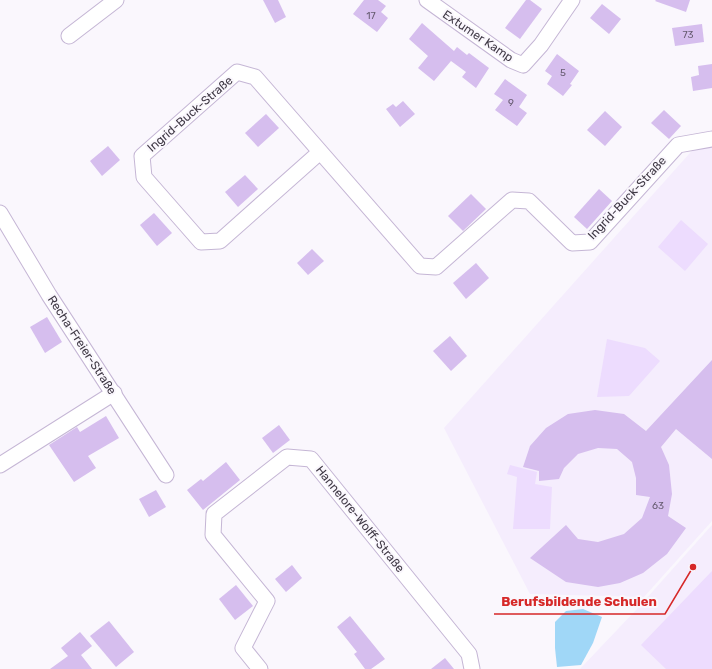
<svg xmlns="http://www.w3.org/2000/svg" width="712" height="669" font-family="Rubik,sans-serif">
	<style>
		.built { fill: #f5edfd }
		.green { fill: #eddcfe }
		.water { fill: #a0d7f7 }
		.building { fill: #d6beee }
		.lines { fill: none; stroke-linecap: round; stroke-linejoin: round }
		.minor-casing { stroke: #c5b6d5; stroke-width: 17 }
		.minor { stroke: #fff; stroke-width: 15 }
		.labels { text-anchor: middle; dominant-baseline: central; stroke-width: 4; stroke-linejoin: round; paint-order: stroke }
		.number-label { font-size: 10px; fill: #665b70 }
		.street-label { font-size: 12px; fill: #403a46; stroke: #faf7fd }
		.leader { fill: none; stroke: #d62828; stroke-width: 1.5 }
		.callout-dot { fill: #d62828; stroke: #faf7fd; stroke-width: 1.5 }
		.callout-label { font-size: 13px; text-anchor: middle; font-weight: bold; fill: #d62828; stroke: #faf7fd; stroke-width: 4; stroke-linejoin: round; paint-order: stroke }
	</style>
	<rect width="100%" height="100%" fill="#faf7fd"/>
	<g class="built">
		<path d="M706,135H712V521L644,597L530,594L444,428Z"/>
		<path d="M712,525V669H580L637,609Z"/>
	</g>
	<g class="green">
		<path d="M681,220L708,244L685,271L658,247Z"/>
		<path d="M607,339L645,348L660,361L629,396L597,397Z"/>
		<path d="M510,465L537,472L535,484L552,487L550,529H513L517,477L507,474Z"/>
		<path d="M712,571V669H666L641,645Z"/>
	</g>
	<path class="water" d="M583,609L602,617L593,643L581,665L557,667L555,648V622L566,611Z"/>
	<g class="building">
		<path d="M263,0H278L286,17L275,23Z"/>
		<path d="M364,0H378L386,6L381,12L388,18L377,32L353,14Z"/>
		<path d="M526,0H530L542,9L520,39L505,28Z"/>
		<path d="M656,0H690L686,12L655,1Z"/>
		<path d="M602,4L621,19L609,34L590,18Z"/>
		<path d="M422,23L454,51L457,47L467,55L469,53L489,68L476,88L462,77L466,72L451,61L434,81L418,68L428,56L409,39Z"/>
		<path d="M702,24L704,42L675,46L672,28Z"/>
		<path d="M557,54L579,71L570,84L572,85L563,96L547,84L552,76L545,71Z"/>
		<path d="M712,64V88L693,91L691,77L699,75L698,66Z"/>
		<path d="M505,79L527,95L519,107L527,113L517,126L495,110L503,100L494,94Z"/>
		<path d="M403,101L415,114L400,127L386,109L393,104L396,107Z"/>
		<path d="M664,110L681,126L669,139L651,123Z"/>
		<path d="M605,111L622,127L605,146L587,130Z"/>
		<path d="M266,114L279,128L258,147L245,133Z"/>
		<path d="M108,146L120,160L102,176L90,161Z"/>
		<path d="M245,175L258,189L238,207L225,192Z"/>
		<path d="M599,189L612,201L587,229L574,217Z"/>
		<path d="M471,194L486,209L463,231L448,216Z"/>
		<path d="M154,213L172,233L157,246L140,225Z"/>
		<path d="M312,249L324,261L308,275L297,263Z"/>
		<path d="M476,263L489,278L466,299L453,283Z"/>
		<path d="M47,317L62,342L45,353L30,327Z"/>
		<path d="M450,336L467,356L451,371L433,351Z"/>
		<path d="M712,360V459L676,429L661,447L669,465L672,494L668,516L686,528L667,554L643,573L620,583L598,587L566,582L530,558L566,525L578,539L598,542L624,534L642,518L650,497L636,495V478L632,462L617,449L598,448L578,454L564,468L559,479L539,481V471L523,467L530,446L546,428L568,414L595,410L624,414L646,431Z"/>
		<path d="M106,416L119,438L88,456L96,468L74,482L49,445L77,427L80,432Z"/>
		<path d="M279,425L290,440L273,453L262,438Z"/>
		<path d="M226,462L240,480L203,510L187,490L201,479L203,481Z"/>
		<path d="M156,490L166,507L149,517L139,499Z"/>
		<path d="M292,565L302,578L286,592L275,579Z"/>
		<path d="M236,585L253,606L235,620L219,599Z"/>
		<path d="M350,616L385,659L371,669H365L354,654L357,652L337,627Z"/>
		<path d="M109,621L134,652L116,667L90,636Z"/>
		<path d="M80,632L92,646L81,655L92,669H50L68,656L61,648Z"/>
		<path d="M445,658L454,669H431Z"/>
	</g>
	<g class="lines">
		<g class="minor-casing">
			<g id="minor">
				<path d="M427,0L511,60L523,65L541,45L572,0"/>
				<path d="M69,36L116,0"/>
				<path d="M320,152L220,241L201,242L144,177L142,156L237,72L255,77L420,266L436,267L512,200L529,201L572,243L590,242L678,145L712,139"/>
				<path d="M0,213L49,295L166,475"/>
				<path d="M0,465L114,393"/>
				<path d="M260,669L243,648L267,601L213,535L214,514L287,457L311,459L469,654L472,669"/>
			</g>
		</g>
		<use href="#minor" class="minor"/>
	</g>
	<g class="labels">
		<g class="number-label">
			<text x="371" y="16">17</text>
			<text x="688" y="35">73</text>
			<text x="563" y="73">5</text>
			<text x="511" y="103">9</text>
			<text x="658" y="506">63</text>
		</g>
		<g class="street-label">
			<text transform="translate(478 36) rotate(34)">Extumer Kamp</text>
			<text transform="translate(190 114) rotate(-41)">Ingrid-Buck-Straße</text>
			<text transform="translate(627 198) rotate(-47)">Ingrid-Buck-Straße</text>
			<text transform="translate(82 345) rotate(57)">Recha-Freier-Straße</text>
			<text transform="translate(360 519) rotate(51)">Hannelore-Wolff-Straße</text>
		</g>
	</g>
	<path class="leader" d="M693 567L665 614H494"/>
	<circle class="callout-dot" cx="693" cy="567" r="4"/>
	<g class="callout-label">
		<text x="579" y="606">Berufsbildende Schulen</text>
	</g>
</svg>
